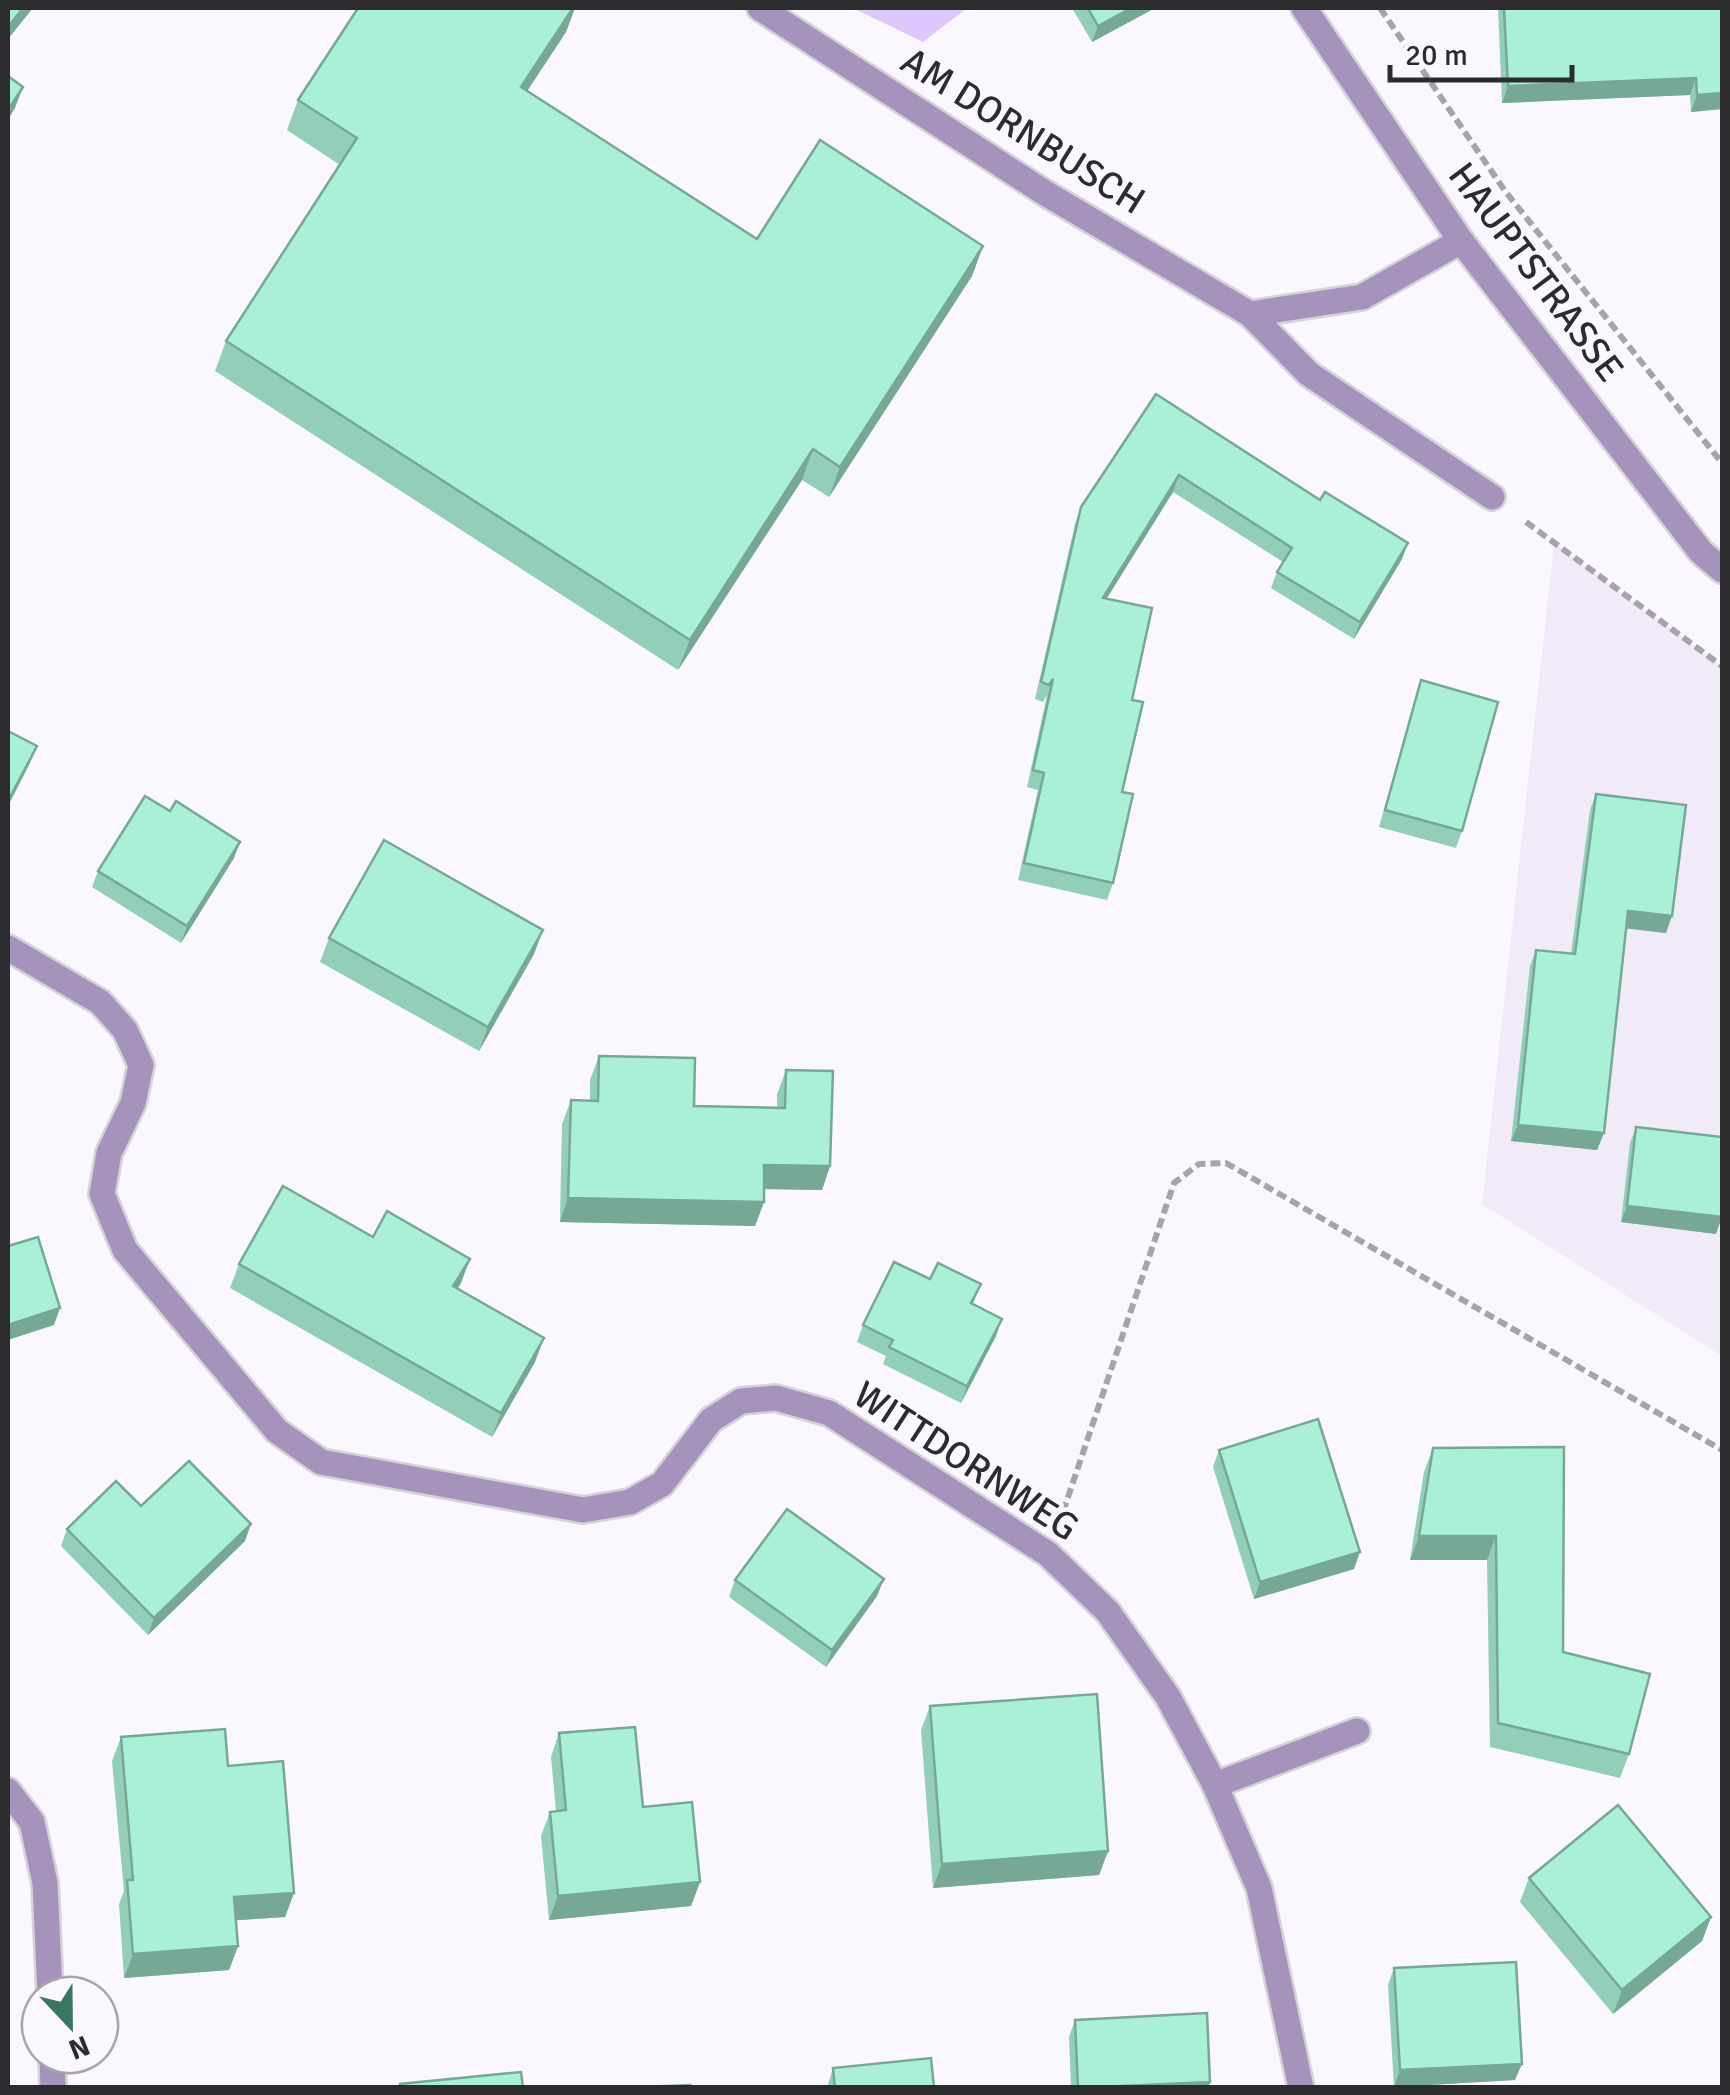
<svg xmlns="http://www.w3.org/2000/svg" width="1730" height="2095" font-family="Signika,sans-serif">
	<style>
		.built { fill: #f1eaf9 }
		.green { fill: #ddc7fc }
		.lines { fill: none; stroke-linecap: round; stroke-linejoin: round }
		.minor-casing { stroke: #d5d2d9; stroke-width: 30 }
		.path { stroke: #a6a4aa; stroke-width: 6; stroke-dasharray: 10 5; stroke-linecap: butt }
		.minor { stroke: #a593bc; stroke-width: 25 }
		.wall { fill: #92ceb8 }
		.shaded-wall { fill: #77a896 }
		.building { fill: #aaf0d6; stroke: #77a896; stroke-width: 2.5 }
		.labels { text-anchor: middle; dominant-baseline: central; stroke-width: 9; stroke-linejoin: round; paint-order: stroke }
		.street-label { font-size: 38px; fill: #2c2b2e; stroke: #faf7ff }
	</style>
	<rect width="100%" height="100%" fill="#faf7ff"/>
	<path class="built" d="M1554,543L1722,666V1356L1482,1204Z"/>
	<path class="green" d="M853,8H967L923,42Z"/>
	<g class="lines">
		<g class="minor-casing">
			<g id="minor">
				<path d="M760,8L1045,193L1250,314L1362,297L1461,241"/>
				<path d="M1304,8L1461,241L1701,552L1722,570"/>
				<path d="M1250,314L1309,374L1492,497"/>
				<path d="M8,948L100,1002L125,1030L141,1065L133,1103L109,1153L102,1194L125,1250L277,1431L321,1462L583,1510L630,1502L662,1484L711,1420L741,1401L776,1398L829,1413L1048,1554L1108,1612L1168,1697L1215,1785L1259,1888L1301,2088"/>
				<path d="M1215,1785L1357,1731"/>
				<path d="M8,1791L32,1822L45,1883L50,1995"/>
				<path d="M52,2055L53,2088"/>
			</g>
		</g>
		<g class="path">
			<path d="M1380,8L1505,191L1722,463"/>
			<path d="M1526,522L1722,666"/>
			<path d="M1063,1512L1174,1183L1199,1164L1226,1163L1722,1450"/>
		</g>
		<use href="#minor" class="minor"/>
	</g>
	<g class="wall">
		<path d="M358,8H575L566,32L527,91L757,239L983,246L972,276L829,497L802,480L678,670L215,371L226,341L340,165L287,130L298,100Z"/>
		<path d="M1072,8H1155L1092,42Z"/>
		<path d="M1498,8H1722V109L1691,112L1690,95L1502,103Z"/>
		<path d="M1156,394L1402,559L1354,639L1271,588L1277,572L1283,562L1173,492L1107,598L1132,700L1113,883L1107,900L1018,880L1038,790L1027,787L1047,695L1043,702L1035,699L1075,524L1081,507Z"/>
		<path d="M1421,680L1462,831L1456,848L1379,827Z"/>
		<path d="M1596,794L1666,933L1626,928L1604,1133L1597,1150L1511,1141L1530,966L1536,950L1571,953L1590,810Z"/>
		<path d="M234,858L181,943L92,887L98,871Z"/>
		<path d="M329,938L534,954L479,1051L320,962Z"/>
		<path d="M599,1056L694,1106L777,1108V1094L786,1070L830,1166L822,1190L764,1189V1202L755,1226L560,1222L562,1124L571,1100L590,1101V1080Z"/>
		<path d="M1636,1127L1716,1234L1621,1222L1630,1143Z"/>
		<path d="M373,1237L461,1283L457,1289L535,1362L492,1437L230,1288L239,1264Z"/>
		<path d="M930,1279L981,1284L973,1304L996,1336L961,1403L883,1364L886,1356L857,1342L863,1325Z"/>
		<path d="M1564,1447L1563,1652L1629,1754L1620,1778L1490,1747L1487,1560H1410L1424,1472L1433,1448Z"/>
		<path d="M1219,1450L1354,1569L1254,1599L1213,1467Z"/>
		<path d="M141,1506L245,1541L148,1635L61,1546L67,1529Z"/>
		<path d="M735,1580L877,1596L826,1667L729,1597Z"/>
		<path d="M930,1706L1108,1851L1099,1875L933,1888L921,1730Z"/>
		<path d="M559,1733L643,1807L700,1882L691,1906L549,1920L541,1836L550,1812L556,1811L551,1757Z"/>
		<path d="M121,1737L228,1766L294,1893L285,1917L236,1920L238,1946L229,1970L124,1978L119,1904L124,1891L112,1761Z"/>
		<path d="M1529,1878L1711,1917L1702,1941L1613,2014L1520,1902Z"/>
		<path d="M1394,1968L1515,2080L1394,2087L1388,1985Z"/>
		<path d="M1075,2020L1210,2082L1208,2088H1071L1069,2037Z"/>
		<path d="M833,2068L934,2088H827Z"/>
	</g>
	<g class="shaded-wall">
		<path d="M23,8H33L8,39V27Z"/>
		<path d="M573,8H575L566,32L510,117L521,87Z"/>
		<path d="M1131,8H1155L1092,42L1098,26Z"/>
		<path d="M1696,78L1690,95L1502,103L1508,86Z"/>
		<path d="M23,87L15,108L8,120V110Z"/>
		<path d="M1722,93V109L1691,112L1697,95Z"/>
		<path d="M983,246L972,276L829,497L840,467Z"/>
		<path d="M813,449L802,480L678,670L690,640Z"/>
		<path d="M1179,475L1173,492L1097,614L1103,598Z"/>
		<path d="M1408,543L1402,559L1354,639L1360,622Z"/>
		<path d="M37,746L30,763L8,806V801Z"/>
		<path d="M240,842L234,858L181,943L187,926Z"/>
		<path d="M1628,911L1672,916L1666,933L1622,928Z"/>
		<path d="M543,930L534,954L479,1051L488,1027Z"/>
		<path d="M1518,1125L1604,1133L1597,1150L1511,1141Z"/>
		<path d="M764,1165L830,1166L822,1190L756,1189Z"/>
		<path d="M568,1198L764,1202L755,1226L560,1222Z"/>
		<path d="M1627,1206L1722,1217L1716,1234L1621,1222Z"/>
		<path d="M470,1259L461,1283L444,1310L453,1286Z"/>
		<path d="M60,1308L54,1325L8,1340V1325Z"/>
		<path d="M1002,1319L996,1336L961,1403L967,1386Z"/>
		<path d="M544,1338L535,1362L492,1437L501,1413Z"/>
		<path d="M251,1524L245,1541L148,1635L154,1618Z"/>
		<path d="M1419,1536H1496L1487,1560H1410Z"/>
		<path d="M1360,1552L1354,1569L1254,1599L1260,1582Z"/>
		<path d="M884,1579L877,1596L826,1667L832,1650Z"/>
		<path d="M1108,1851L1099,1875L933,1888L942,1864Z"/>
		<path d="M700,1882L691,1906L549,1920L558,1896Z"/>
		<path d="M294,1893L285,1917L225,1921L234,1897Z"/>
		<path d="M1711,1917L1702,1941L1613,2014L1622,1990Z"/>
		<path d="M238,1946L229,1970L124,1978L133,1954Z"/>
		<path d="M1522,2064L1515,2080L1394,2087L1400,2070Z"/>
		<path d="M1210,2082L1208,2088H1095Z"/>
	</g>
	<g class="building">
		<path d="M8,8H23L8,27Z"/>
		<path d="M358,8H573L521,87L757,239L820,140L983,246L840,467L813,449L690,640L226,341L357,138L298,100Z"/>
		<path d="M1088,8H1131L1098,26Z"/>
		<path d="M1504,8H1722V93L1697,95L1696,78L1508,86Z"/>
		<path d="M8,76L23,87L8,110Z"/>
		<path d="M1156,394L1320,500L1325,492L1408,543L1360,622L1277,572L1292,548L1179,475L1103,598L1152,608L1132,700L1143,702L1122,792L1133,794L1113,883L1024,863L1044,773L1033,770L1053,679L1049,685L1041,682L1081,507Z"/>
		<path d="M1421,680L1498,702L1462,831L1385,810Z"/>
		<path d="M8,731L37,746L8,801Z"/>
		<path d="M1596,794L1686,805L1672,916L1628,911L1604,1133L1518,1125L1536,950L1575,954Z"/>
		<path d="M145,796L170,811L176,801L240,842L187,926L98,871Z"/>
		<path d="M384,840L543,930L488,1027L329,938Z"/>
		<path d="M599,1056L695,1058L694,1106L785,1108L786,1070L833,1071L830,1166L764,1165V1202L568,1198L571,1100L598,1101Z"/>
		<path d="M1636,1127L1722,1137V1217L1627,1206Z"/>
		<path d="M283,1186L373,1237L387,1211L470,1259L453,1286L544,1338L501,1413L239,1264Z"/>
		<path d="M38,1237L60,1308L8,1325V1246Z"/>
		<path d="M894,1262L930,1279L938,1263L981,1284L971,1303L1002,1319L967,1386L889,1347L893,1340L863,1325Z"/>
		<path d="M1318,1419L1360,1552L1260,1582L1219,1450Z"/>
		<path d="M1564,1447L1563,1652L1650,1674L1629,1754L1498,1723L1496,1536H1419L1433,1448Z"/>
		<path d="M189,1461L251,1524L154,1618L67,1529L116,1481L141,1506Z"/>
		<path d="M787,1509L884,1579L832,1650L735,1580Z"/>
		<path d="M1097,1694L1108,1851L942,1864L930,1706Z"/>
		<path d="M635,1727L643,1807L692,1802L700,1882L558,1896L550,1812L566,1810L559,1733Z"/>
		<path d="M225,1729L228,1766L283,1761L294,1893L234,1897L238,1946L133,1954L127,1880H133L121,1737Z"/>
		<path d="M1618,1805L1711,1917L1622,1990L1529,1878Z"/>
		<path d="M1516,1962L1522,2064L1400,2070L1394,1968Z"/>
		<path d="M1207,2013L1210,2082L1078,2088L1075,2020Z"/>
		<path d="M931,2058L934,2088H835L833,2068Z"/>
		<path d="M521,2072L523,2088H400V2084Z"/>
		<path d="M690,2085V2088H615Z"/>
	</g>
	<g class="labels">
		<g class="street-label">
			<text transform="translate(1023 131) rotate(32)">AM DORNBUSCH</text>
			<text transform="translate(1536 272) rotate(53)">HAUPTSTRASSE</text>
			<text transform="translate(966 1461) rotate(33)">WITTDORNWEG</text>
		</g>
	</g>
	<rect width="1730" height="2095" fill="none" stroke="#2c2b2e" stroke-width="20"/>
	<g transform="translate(70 2025) rotate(158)"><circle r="48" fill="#faf7ff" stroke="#a8a5ab" stroke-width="2.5"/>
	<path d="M0-8L18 38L0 25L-18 38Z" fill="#3a7762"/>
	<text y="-15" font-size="28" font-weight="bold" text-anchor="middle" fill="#2c2b2e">N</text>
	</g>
	<path d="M1390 65v15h182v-15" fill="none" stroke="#2c2b2e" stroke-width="5"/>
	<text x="1405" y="65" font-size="30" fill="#2c2b2e" stroke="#faf7ff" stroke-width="8" paint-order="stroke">20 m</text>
</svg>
